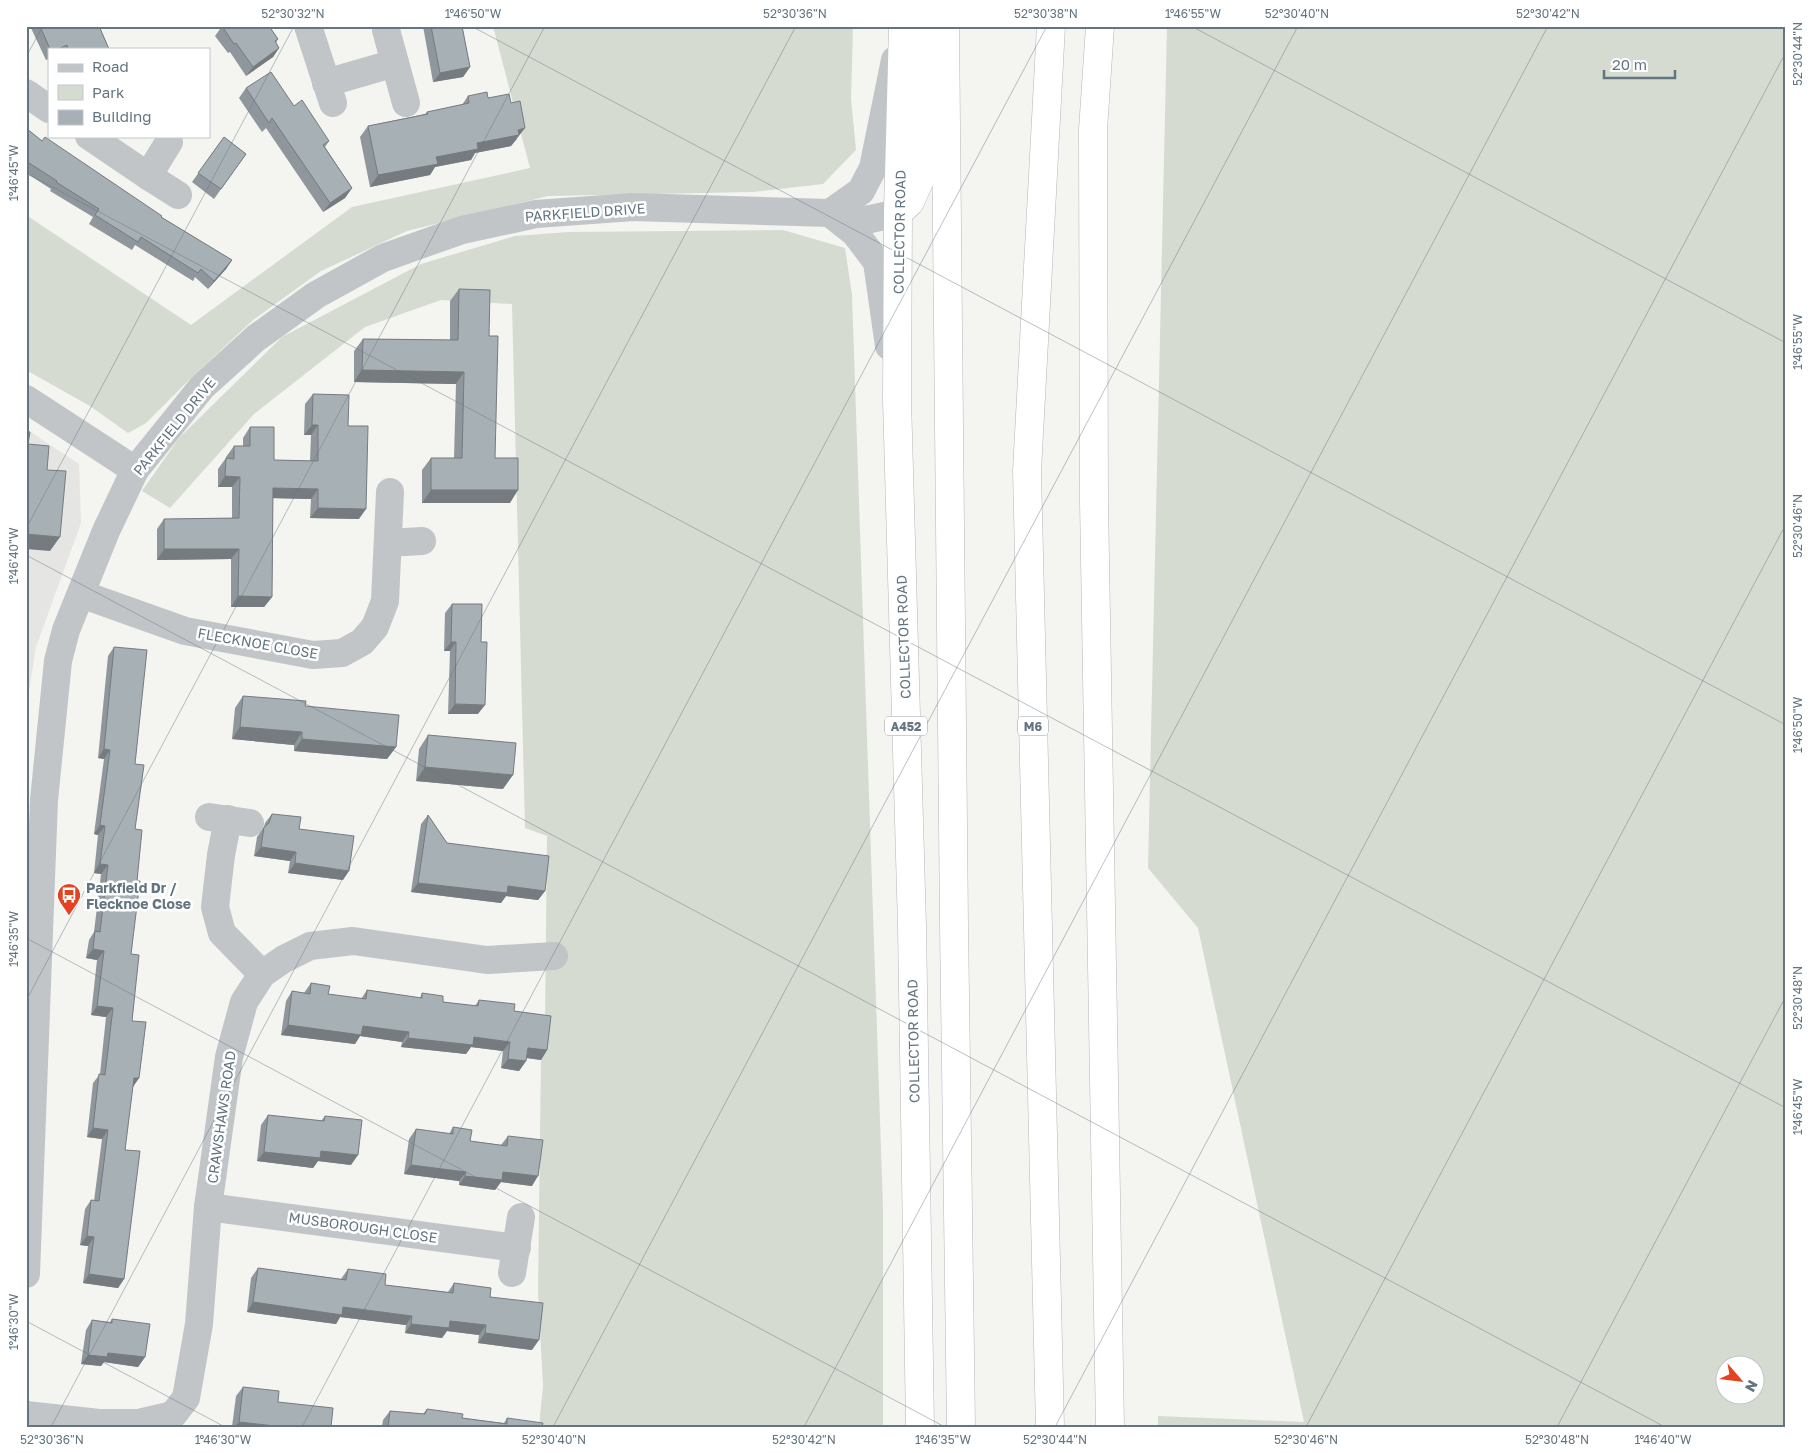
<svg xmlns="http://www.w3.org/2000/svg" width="1812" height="1453" font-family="'Golos Text',sans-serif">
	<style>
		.built { fill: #e5e5e3 }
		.green { fill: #d5dbd1; fill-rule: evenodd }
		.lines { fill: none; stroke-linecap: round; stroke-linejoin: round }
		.highway-casing { stroke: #b4b7ba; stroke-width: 29 }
		.minor { stroke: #c1c5c8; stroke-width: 28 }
		.highway { stroke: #fff; stroke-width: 28 }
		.wall { fill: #90979c }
		.shaded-wall { fill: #757b7f }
		.building { fill: #a7b0b5; stroke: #757b7f }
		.ticks { fill: none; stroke: #637581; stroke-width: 1; stroke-opacity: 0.45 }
		.labels { text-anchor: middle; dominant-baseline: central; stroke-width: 5; stroke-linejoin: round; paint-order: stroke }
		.shield { fill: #fff; stroke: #929ea7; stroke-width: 1 }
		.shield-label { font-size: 12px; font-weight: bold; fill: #637581 }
		.street-label { font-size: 14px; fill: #637581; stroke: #fff }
		.poi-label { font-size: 14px; font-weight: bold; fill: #637581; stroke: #fff; text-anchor: start }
		.neatline { fill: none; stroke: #637581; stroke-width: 2 }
		.ticks-label { font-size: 12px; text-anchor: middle; fill: #637581 }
	</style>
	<rect width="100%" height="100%" fill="#f4f4f0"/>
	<path class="built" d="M26,429L79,464L81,523L36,647L26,710Z"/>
	<g class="green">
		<path d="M493,26H853L851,99L856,150L823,184L753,192L548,196L407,231L321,271L253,320L185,384L146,423L128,433L90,406L26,370V215L191,325L352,207L530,168Z"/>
		<path d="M1167,26H1786V1427H1158V1416L1304,1422L1198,928L1148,868ZM1724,1366H1754V1396H1724Z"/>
		<path d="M783,230L845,248L852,295L883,1208V1427H539L543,1386L538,1291L541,1060L545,1026L547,836L525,828L512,304L441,300L365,327L254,414L170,508L142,491L179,438L282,337L421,264L515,236L569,232Z"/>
	</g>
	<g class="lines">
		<g class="highway-casing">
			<g id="highway">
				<path d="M903,26L898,213L897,400L912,926L920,1427"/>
				<path d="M945,26L954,924L961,1427"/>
				<path d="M1100,26L1093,130L1094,501L1110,1427"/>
				<path d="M898,213L910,202L921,177L924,26"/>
				<path d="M1050,1427L1027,471L1051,26"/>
			</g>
		</g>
		<g class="minor">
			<path d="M308,26L333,103"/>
			<path d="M386,30L406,103"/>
			<path d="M326,83L395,63"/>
			<path d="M26,93L49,109"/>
			<path d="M89,136L148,176L178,195"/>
			<path d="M148,176L169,142"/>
			<path d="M830,213L861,191L873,168L895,60"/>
			<path d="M831,214L855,233L877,262L889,346"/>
			<path d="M26,399L135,470"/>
			<path d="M388,543L422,541"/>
			<path d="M81,594L185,631L313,655L342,653L362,642L375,627L385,601L390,492"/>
			<path d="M209,817L250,823"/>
			<path d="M228,819L221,855L215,907L222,933L262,974"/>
			<path d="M208,1207L517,1248"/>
			<path d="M512,1273L521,1217"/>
			<path d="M26,1274L44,800L58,661L66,630L106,531L135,470L202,387L256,338L316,295L383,258L462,230L536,214L633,207L830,213L866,220L898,213"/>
			<path d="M26,1415L99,1423H139L173,1415L186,1398L199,1324L208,1207L229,1057L244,1002L262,974L284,959L310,946L353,941L487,960L554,956"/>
		</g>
		<use href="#highway" class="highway"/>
	</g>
	<g class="wall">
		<path d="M30,26H99L109,49H49V59L46,60Z"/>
		<path d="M218,26H269L278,39L276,43L279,48L273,57L246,76L230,52L228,53L215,36L220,29Z"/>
		<path d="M423,26H462L470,67L463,77L433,82Z"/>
		<path d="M246,88L294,106L329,141L325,147L352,188L345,198L323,212L266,128L262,132L239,98Z"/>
		<path d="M468,96L488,98L517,140H516L511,146L475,153L471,160L435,167L430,175L370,187L360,137L368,126L425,114L427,112L462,105Z"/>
		<path d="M26,128L42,141L161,217L232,260L226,269L208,289L195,277L193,281L135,245L132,250L89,224L93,217L50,191L51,189L26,173Z"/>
		<path d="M224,137L246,154L214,199L192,182Z"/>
		<path d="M459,289L489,336L495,458L510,503H422V470L431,458H454L456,384L354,382V351L363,339L450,340V301Z"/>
		<path d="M313,394L348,426L359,519L310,518L311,499L273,498L272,597L264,607H231V559L157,560V529L164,519L232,518V487H218V469L226,458V457L234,446H243V438L250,427L274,460L310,461L311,435H304L305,404Z"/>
		<path d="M452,604L481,642L478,714H448L450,651H444L445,613Z"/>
		<path d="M114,647L135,764V829L137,881L131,954L132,1021L139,1078L132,1087L125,1150L124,1279L118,1288L83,1283L88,1246L80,1245L85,1209L91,1200L94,1201L102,1139L87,1137L93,1083L100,1074L106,1017L91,1015L97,960L86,958L89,940L94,932L101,874L94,873L98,835L94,834L104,759L98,758L108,656Z"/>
		<path d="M243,696L305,706L396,747L387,759L294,751V745L232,739L235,708Z"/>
		<path d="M428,735L503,789L416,781L419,749Z"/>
		<path d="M272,814L299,829L343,880L288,873L290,861L254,856L257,837L264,827L265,823Z"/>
		<path d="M428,815L447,843L545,891L538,900L506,896L501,903L411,892L421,824Z"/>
		<path d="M311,983L328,994L361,999L367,990L420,998L422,993L443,1002L475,1006L479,1000L514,1011L547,1050L541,1060L526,1058V1061L519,1071L501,1068L503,1051L471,1047L466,1054L401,1047L402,1042L360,1036L355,1044L281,1035L286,1001L292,991L304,993Z"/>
		<path d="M268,1115L321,1121L325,1116L351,1165L318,1161L313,1168L257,1161L261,1125Z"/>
		<path d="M453,1127L470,1141L501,1145L508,1136L532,1186L501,1182L495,1190L459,1185V1181L404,1174L409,1139L416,1129L449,1134Z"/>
		<path d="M258,1268L341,1279L348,1269L385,1285L448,1292L454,1283L490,1297L532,1350L478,1343L479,1335L447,1331L442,1338L405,1333L406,1325L340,1317L336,1324L247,1312L251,1278Z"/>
		<path d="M112,1319L145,1357L138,1367L104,1362L101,1366L81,1364L86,1330L92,1320L110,1322Z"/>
		<path d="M243,1387L278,1402L331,1427H232L236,1396Z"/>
		<path d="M427,1409L462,1418L504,1423L507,1418L542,1427H382L383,1420L390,1411L423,1414Z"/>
	</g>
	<g class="shaded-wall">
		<path d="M279,48L273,57L246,76L253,67Z"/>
		<path d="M470,67L463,77L433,82L440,73Z"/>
		<path d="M525,128L511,146L475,153L471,160L435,167L430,175L370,187L378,175L436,157L518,130Z"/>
		<path d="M352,188L345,198L323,212L330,203Z"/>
		<path d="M232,260L226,269L208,289L214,281Z"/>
		<path d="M362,370L464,372L456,384L354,382Z"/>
		<path d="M312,425H318L311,435H304Z"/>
		<path d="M225,476L240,477L232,487H218Z"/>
		<path d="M273,488L318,489L311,499L266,498Z"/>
		<path d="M431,490H518L510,503H422Z"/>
		<path d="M318,508L366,509L359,519L310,518Z"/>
		<path d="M26,534L60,537L50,551L26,549Z"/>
		<path d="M164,549H239L231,559L157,560Z"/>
		<path d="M238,596L272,597L264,607H231Z"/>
		<path d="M451,642H456L450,651H444Z"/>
		<path d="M455,704L485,705L478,714H448Z"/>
		<path d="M240,727L302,732L294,745L232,739Z"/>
		<path d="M302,739L396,747L387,759L294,751Z"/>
		<path d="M104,749L110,750L104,759L98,758Z"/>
		<path d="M425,767L513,775L503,789L416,781Z"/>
		<path d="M100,825L105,826L98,835L94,834Z"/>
		<path d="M261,847L296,852L290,861L254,856Z"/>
		<path d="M295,863L349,871L343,880L288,873Z"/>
		<path d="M100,864L108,865L101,874L94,873Z"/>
		<path d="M418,883L508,886L545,891L538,900L506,896L501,903L411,892Z"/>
		<path d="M93,949L104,951L97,960L86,958Z"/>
		<path d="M97,1006L113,1008L106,1017L91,1015Z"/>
		<path d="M288,1025L363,1026L409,1032L402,1042L360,1036L355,1044L281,1035Z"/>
		<path d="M474,1037L510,1042L503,1051L471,1047L466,1054L401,1047L408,1038Z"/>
		<path d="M528,1048L547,1050L541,1060L521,1057Z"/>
		<path d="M508,1059L526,1061L519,1071L501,1068Z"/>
		<path d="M134,1078H139L133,1087H127Z"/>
		<path d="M93,1128L108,1130L102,1139L87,1137Z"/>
		<path d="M321,1151L358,1155L351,1165L318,1161L313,1168L257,1161L264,1152Z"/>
		<path d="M411,1165L466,1172L459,1181L404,1174Z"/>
		<path d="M503,1172L538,1176L532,1186L501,1182L495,1190L459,1185L465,1176Z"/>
		<path d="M87,1236L94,1237L88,1246L80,1245Z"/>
		<path d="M89,1274L124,1279L118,1288L83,1283Z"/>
		<path d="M253,1302L343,1307L412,1316L406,1325L340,1317L336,1324L247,1312Z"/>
		<path d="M450,1321L486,1325L479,1335L447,1331L442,1338L405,1333L411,1324Z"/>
		<path d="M485,1333L539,1340L532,1350L478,1343Z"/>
		<path d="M108,1353L145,1357L138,1367L104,1362L101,1366L81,1364L88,1355Z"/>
		<path d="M239,1422L275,1426V1427H235Z"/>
	</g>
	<g class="building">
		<path d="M40,26H99L109,49H68L67,45L58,49H50Z"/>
		<path d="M222,26H269L278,39L275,41L279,48L253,67L236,43L234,44Z"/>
		<path d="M431,26H462L470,67L440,73Z"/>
		<path d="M271,72L294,106L302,100L329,141L323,145L352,188L330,203L272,118L269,123L246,88Z"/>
		<path d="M487,92L488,98L509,94L511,103L520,101L525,128L518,130L519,135L477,143L478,149L436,157L438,164L378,175L368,126L428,114L427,112L469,103L468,96Z"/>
		<path d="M26,128L42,141L45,137L162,216L161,217L232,260L214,281L201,269L198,273L141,237L138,242L95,215L99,209L56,182L57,181L26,161Z"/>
		<path d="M224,137L246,154L221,189L198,173Z"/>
		<path d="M459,289L490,290L489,336H498L495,458H518V490H431V458H462L464,372L362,370L363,339L458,340Z"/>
		<path d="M313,394L349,395L348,426H368L366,509L318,508V489L273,488L272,597L238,596L239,549H164V519L239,518L240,477L225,476L226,458L234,459V446H250V427H274V460L318,461V425H312Z"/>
		<path d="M26,431L30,432L28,444L49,446L47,470L66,471L60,537L26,534Z"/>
		<path d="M452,604H482L481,642H487L485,705L455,704L456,642H451Z"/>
		<path d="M114,647L147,650L135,764L144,765L135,829L142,830L137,881H140L131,954L139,955L132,1021L146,1022L139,1078H134L125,1150L140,1151L124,1279L89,1274L94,1237L87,1236L91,1200L99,1201L108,1130L93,1128L99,1074L105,1075L113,1008L97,1006L104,951L93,949L95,931L100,932L108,865L100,864L105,826L100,825L110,750L104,749Z"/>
		<path d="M243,696L306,701L305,706L399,715L396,747L302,739V732L240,727Z"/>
		<path d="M428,735L516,743L513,775L425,767Z"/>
		<path d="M272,814L301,817L299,829L354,836L349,871L295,863L296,852L261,847L264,827L269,823Z"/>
		<path d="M428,815L447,843L549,856L545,891L508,886L507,893L418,883Z"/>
		<path d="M311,983L330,986L328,994L366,999L367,990L422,998V993L443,996V1002L478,1006L479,1000L515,1004L514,1011L551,1016L547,1050L528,1048L526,1061L508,1059L510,1042L474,1037L473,1045L408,1038L409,1032L363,1026L361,1035L288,1025L292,991L310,994Z"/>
		<path d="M268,1115L324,1121L325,1116L362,1120L358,1155L321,1151L320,1158L264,1152Z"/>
		<path d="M453,1127L472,1130L470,1141L507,1146L508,1136L543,1140L538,1176L503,1172L502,1180L465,1176L466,1172L411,1165L416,1129L453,1134Z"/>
		<path d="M258,1268L346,1280L348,1269L386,1274L385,1285L453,1293L454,1283L491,1288L490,1297L543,1303L539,1340L485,1333L486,1325L450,1321L449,1328L411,1324L412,1316L343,1307L342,1315L253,1302Z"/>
		<path d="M112,1319L150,1324L145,1357L108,1353L107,1357L88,1355L92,1320L112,1323Z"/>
		<path d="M243,1387L279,1391L278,1402L333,1408L331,1427H275V1426L239,1422Z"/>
		<path d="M427,1409L463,1414L462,1418L507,1424V1418L543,1423L542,1427H388L390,1411L425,1414Z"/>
	</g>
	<path class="ticks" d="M471,26L1786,725M1191,26L1786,343M26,57L43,26M26,173L1786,1108M26,529L294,26M26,555L1665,1427M26,938L945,1427M26,1001L545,26M26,1321L225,1427M51,1427L796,26M302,1427L1047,26M553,1427L1298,26M804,1427L1548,26M1055,1427L1786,52M1306,1427L1786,524M1557,1427L1786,996"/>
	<defs>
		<g id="bus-pin" transform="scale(1.25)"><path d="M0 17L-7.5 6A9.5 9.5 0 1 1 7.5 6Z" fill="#e34321" stroke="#fff"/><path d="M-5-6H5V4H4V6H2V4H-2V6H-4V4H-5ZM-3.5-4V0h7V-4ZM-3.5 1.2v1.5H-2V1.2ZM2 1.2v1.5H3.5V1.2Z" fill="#fff"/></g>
	</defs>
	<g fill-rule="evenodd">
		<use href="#bus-pin" x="69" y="895"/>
	</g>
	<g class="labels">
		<g class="shield">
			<rect x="885" y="716.5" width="42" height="19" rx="4"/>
			<rect x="1018" y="716.5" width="30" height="19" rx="4"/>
		</g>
		<g class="shield-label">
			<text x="906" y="726">A452</text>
			<text x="1033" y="726">M6</text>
		</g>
		<g class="street-label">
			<text transform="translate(585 212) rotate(-4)">PARKFIELD DRIVE</text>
			<text transform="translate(899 232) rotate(-89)">COLLECTOR ROAD</text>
			<text transform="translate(174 426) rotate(-51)">PARKFIELD DRIVE</text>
			<text transform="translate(903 637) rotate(-92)">COLLECTOR ROAD</text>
			<text transform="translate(258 643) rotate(10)">FLECKNOE CLOSE</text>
			<text transform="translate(913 1041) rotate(-91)">COLLECTOR ROAD</text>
			<text transform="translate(221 1117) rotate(-82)">CRAWSHAWS ROAD</text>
			<text transform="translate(363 1227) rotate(8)">MUSBOROUGH CLOSE</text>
		</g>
		<g class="poi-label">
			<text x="86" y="887">Parkfield Dr /<tspan x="86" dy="16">Flecknoe Close</tspan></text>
		</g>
	</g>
	<rect width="1812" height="1453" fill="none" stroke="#ffffff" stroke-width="55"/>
	<rect x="48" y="48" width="162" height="90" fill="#ffffff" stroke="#c1c8cd"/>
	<rect x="58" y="64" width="25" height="8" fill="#c1c5c8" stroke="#c1c8cd"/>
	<text x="92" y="72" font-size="15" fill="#637581">Road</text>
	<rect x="58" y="85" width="25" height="15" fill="#d5dbd1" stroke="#c1c8cd"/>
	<text x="92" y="98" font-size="15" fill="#637581">Park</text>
	<rect x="58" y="110" width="25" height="15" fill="#a7b0b5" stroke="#c1c8cd"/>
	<text x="92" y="122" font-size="15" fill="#637581">Building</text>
	<g transform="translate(1740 1380) rotate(118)"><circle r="24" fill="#ffffff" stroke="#c1c8cd"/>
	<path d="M0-4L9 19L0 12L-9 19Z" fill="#e34321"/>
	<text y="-8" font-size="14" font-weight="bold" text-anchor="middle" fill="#637581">N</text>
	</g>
	<path d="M1604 70v8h71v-8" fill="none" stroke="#637581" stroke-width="2.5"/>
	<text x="1612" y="70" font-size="15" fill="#637581" stroke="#ffffff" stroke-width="4" paint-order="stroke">20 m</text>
	<rect x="28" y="28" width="1756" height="1398" class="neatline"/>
	<g class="ticks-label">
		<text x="293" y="18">52°30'32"N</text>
		<text x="473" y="18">1°46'50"W</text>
		<text x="795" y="18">52°30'36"N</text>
		<text x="1046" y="18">52°30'38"N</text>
		<text x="1193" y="18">1°46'55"W</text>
		<text x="1297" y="18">52°30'40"N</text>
		<text x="1548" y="18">52°30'42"N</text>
		<text transform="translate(1798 54) rotate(-90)" y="4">52°30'44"N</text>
		<text transform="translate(14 173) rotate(-90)" y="4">1°46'45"W</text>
		<text transform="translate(1798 342) rotate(-90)" y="4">1°46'55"W</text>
		<text transform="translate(1798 526) rotate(-90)" y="4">52°30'46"N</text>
		<text transform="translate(14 556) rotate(-90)" y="4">1°46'40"W</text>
		<text transform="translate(1798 725) rotate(-90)" y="4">1°46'50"W</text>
		<text transform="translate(14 939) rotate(-90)" y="4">1°46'35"W</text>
		<text transform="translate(1798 998) rotate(-90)" y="4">52°30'48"N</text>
		<text transform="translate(1798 1107) rotate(-90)" y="4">1°46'45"W</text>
		<text transform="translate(14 1322) rotate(-90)" y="4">1°46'30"W</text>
		<text x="52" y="1444">52°30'36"N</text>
		<text x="223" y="1444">1°46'30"W</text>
		<text x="554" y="1444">52°30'40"N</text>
		<text x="804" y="1444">52°30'42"N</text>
		<text x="943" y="1444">1°46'35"W</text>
		<text x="1055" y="1444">52°30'44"N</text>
		<text x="1306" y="1444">52°30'46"N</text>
		<text x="1557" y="1444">52°30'48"N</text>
		<text x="1663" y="1444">1°46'40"W</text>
	</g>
</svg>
